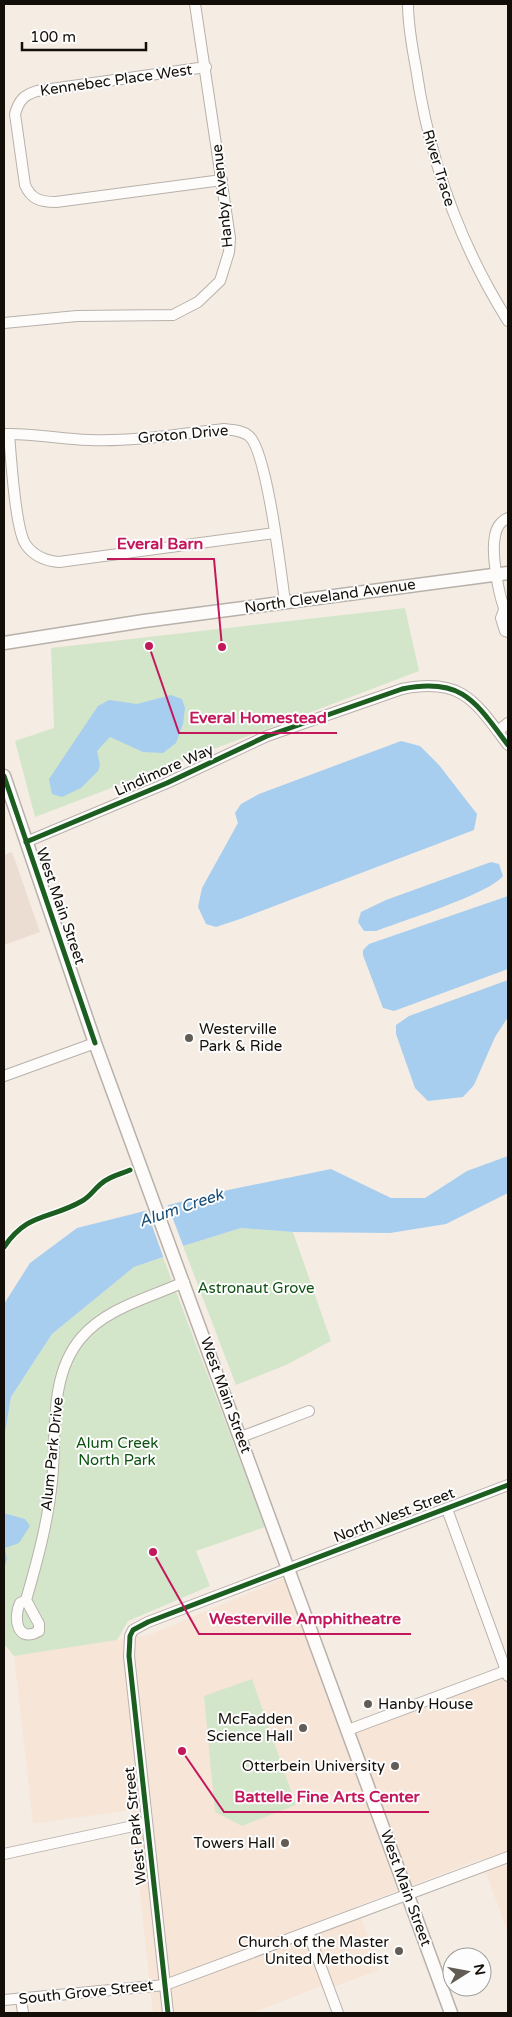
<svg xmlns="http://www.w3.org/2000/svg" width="512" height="2017" font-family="'Varela Round',sans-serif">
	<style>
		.commercial { fill: #ebddd2 }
		.built { fill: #f7e6d7 }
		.green { fill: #d3e6ca }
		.water { fill: #a7ceef }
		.pier { fill: #f5ece4 }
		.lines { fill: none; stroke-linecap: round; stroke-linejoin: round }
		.minor-casing { stroke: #b7b1aa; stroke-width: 12 }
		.major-casing { stroke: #b7b1aa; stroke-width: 15 }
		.minor { stroke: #fefcfb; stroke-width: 10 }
		.major { stroke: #fefcfb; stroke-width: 12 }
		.cycleway-casing { stroke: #fdfdfd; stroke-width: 8 }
		.cycleway { stroke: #1b5e20; stroke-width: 5 }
		.poi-dot { fill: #625c55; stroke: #fdfdfd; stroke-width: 2 }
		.labels { text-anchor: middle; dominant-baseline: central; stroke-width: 4; stroke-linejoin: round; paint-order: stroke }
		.street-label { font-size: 15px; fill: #130e08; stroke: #fdfdfd }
		.poi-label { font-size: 15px; fill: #130e08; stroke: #fdfdfd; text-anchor: end }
		.park-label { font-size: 15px; fill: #0d5310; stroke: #fdfdfd }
		.water-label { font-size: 16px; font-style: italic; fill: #144c75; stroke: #fdfdfd }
		.leader { fill: none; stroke: #c2185b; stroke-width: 2 }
		.callout-dot { fill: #c2185b; stroke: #fdfdfd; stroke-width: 2 }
		.callout-label { font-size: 16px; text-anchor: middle; font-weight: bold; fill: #c2185b; stroke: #fdfdfd; stroke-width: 4; stroke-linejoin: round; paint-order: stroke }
	</style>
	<rect width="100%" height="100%" fill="#f5ece4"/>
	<path class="commercial" d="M12,852L40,932L4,945V855Z"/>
	<path class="built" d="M287,1577L343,1727L508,1666V1933L481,1859L357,1906L379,1970L334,1987H319L252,2013H153L131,1810L33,1824L14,1656L149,1635Z"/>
	<g class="green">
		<path d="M405,608L419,671L35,817L15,741L54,728L51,648Z"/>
		<path d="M241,1228L293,1232L331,1341L286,1365L236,1385L183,1246Z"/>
		<path d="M163,1257L265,1527L196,1551L210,1586L128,1621L117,1640L14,1656L4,1644V1549L25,1519L4,1513V1439L11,1397L52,1334L134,1267Z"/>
		<path d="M252,1679L296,1805L242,1826L215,1812L204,1696Z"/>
	</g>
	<g class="water">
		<path d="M171,695L182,699L185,708L183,724L176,743L163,753L143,752L110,737L97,751L100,765L98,771L81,788L62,797L52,794L49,779L98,706L109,700L137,704Z"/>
		<path d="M401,741L420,746L439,765L477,814L474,830L240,919L216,927L206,924L198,907L202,888L238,823L235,813L241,804L259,794Z"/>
		<path d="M491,862L499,864L503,876C489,894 402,921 376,931H364L358,922L361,912L386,900Z"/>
		<path d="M508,896V969L394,1011L383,1008L363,955V950L369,944Z"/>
		<path d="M508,980V1017L495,1037L474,1085L463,1097L428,1101L415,1088L396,1034V1025L409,1016Z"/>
		<path d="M508,1156V1193L446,1224L390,1233L293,1232L241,1228L183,1246L163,1257L134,1267L52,1334L11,1397L4,1439V1304L30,1263L77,1228L228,1190L331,1169L391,1198H425L467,1171Z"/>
		<path d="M4,1513L25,1519L30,1526L19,1543L5,1548L7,1559L4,1570Z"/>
	</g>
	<path class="pier" d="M167,1203L184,1248L164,1259L146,1209Z"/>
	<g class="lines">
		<g class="minor-casing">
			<g id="minor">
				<path d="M408,4C408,25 412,47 416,68C429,159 459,243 508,321"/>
				<path d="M206,67L37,91C24,95 19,100 15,114L25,185C31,199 40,202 56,202L222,180"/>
				<path d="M4,323L77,316L173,315L198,302L220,281L229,252L230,238L195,4"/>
				<path d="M4,434C32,433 60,439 89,440C133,442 179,434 224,429C232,430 242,430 249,436C267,451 281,573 285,602"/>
				<path d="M9,434C11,456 15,530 26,545C34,556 46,561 59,562L275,533"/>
				<path d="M508,518C501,521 496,528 495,536C491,553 499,602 508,616"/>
				<path d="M504,610L501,618L505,631L508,632"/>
				<path d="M498,731L508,723"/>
				<path d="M26,842L167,783L267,736L402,689C462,677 475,701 508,745"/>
				<path d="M4,1076L95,1043"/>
				<path d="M241,1437L309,1411"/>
				<path d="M447,1509L508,1676"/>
				<path d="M26,1600L39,1624V1631C17,1644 13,1618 20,1603L26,1600C37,1562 48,1522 52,1481C57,1435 48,1377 81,1338C106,1308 149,1298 184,1282"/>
				<path d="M348,1730L508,1670"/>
				<path d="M4,1854L147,1823"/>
				<path d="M308,1932L338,2013"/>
				<path d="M21,1998L23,2013"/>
				<path d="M4,2000L165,1985L508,1857"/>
				<path d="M168,2013L129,1656L130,1636L133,1630L148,1622L508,1485"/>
			</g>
		</g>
		<g class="major-casing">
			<g id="major">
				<path d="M4,643L144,621L508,573"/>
				<path d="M4,776L95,1043L451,2013"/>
			</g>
		</g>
		<use href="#minor" class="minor"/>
		<use href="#major" class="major"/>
		<g class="cycleway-casing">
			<g id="cycleway">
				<path d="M4,776L95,1043"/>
				<path d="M26,842L167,783L267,736L402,689C462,677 475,701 508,745"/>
				<path d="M4,1247C28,1212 49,1220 82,1201C90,1197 95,1188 102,1183C110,1176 121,1174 130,1170"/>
				<path d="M168,2013L129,1656L130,1636L133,1630L148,1622L508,1485"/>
			</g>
		</g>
		<use href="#cycleway" class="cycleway"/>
	</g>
	<g class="poi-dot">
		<circle cx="189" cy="1038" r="5"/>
		<circle cx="368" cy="1704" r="5"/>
		<circle cx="303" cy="1728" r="5"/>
		<circle cx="395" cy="1766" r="5"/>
		<circle cx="285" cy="1843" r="5"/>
		<circle cx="399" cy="1951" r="5"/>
	</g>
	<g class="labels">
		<g class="street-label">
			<text transform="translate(116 80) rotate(-8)">Kennebec Place West</text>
			<text transform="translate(439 168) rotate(73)">River Trace</text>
			<text transform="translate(222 196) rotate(-96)">Hanby Avenue</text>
			<text transform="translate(183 434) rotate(-5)">Groton Drive</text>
			<text transform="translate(330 596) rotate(-8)">North Cleveland Avenue</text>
			<text transform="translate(164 770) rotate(-24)">Lindimore Way</text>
			<text transform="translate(61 906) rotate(71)">West Main Street</text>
			<text transform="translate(226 1395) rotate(70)">West Main Street</text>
			<text transform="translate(52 1454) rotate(-84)">Alum Park Drive</text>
			<text transform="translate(394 1515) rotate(-21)">North West Street</text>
			<text transform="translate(135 1826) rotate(-96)">West Park Street</text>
			<text transform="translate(406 1888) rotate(70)">West Main Street</text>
			<text transform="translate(86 1992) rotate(-6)">South Grove Street</text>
		</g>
		<g class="poi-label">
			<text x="199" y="1029" text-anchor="start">Westerville<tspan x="199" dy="17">Park &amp; Ride</tspan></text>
			<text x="378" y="1704" text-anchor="start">Hanby House</text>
			<text x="293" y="1719">McFadden<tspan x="293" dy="17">Science Hall</tspan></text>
			<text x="385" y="1766">Otterbein University</text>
			<text x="275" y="1843">Towers Hall</text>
			<text x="389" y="1942">Church of the Master<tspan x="389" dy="17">United Methodist</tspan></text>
		</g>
		<g class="park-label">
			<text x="256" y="1288">Astronaut Grove</text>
			<text x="117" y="1443">Alum Creek<tspan x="117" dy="17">North Park</tspan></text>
		</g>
		<g class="water-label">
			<text transform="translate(181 1208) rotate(-19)">Alum Creek</text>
		</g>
	</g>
	<path class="leader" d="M222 647L214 559H107M149 646L179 733H337M153 1552L199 1634H411M182 1751L224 1812H429"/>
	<g class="callout-dot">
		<circle cx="222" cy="647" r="5"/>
		<circle cx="149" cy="646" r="5"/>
		<circle cx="153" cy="1552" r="5"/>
		<circle cx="182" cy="1751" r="5"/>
	</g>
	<g class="callout-label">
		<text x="160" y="549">Everal Barn</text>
		<text x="258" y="723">Everal Homestead</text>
		<text x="305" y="1624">Westerville Amphitheatre</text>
		<text x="327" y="1802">Battelle Fine Arts Center</text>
	</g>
	<rect width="512" height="2017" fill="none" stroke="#130e08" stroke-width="10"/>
	<g transform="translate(467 1972) rotate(79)"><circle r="24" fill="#fdfdfd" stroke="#9f9d9b"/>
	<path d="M0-4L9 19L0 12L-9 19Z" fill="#625c55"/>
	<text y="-8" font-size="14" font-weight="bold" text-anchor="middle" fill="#130e08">N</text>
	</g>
	<path d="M22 42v8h124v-8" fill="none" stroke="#130e08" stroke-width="2.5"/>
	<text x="30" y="42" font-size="15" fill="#130e08" stroke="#fdfdfd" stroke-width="4" paint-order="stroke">100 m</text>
</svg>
